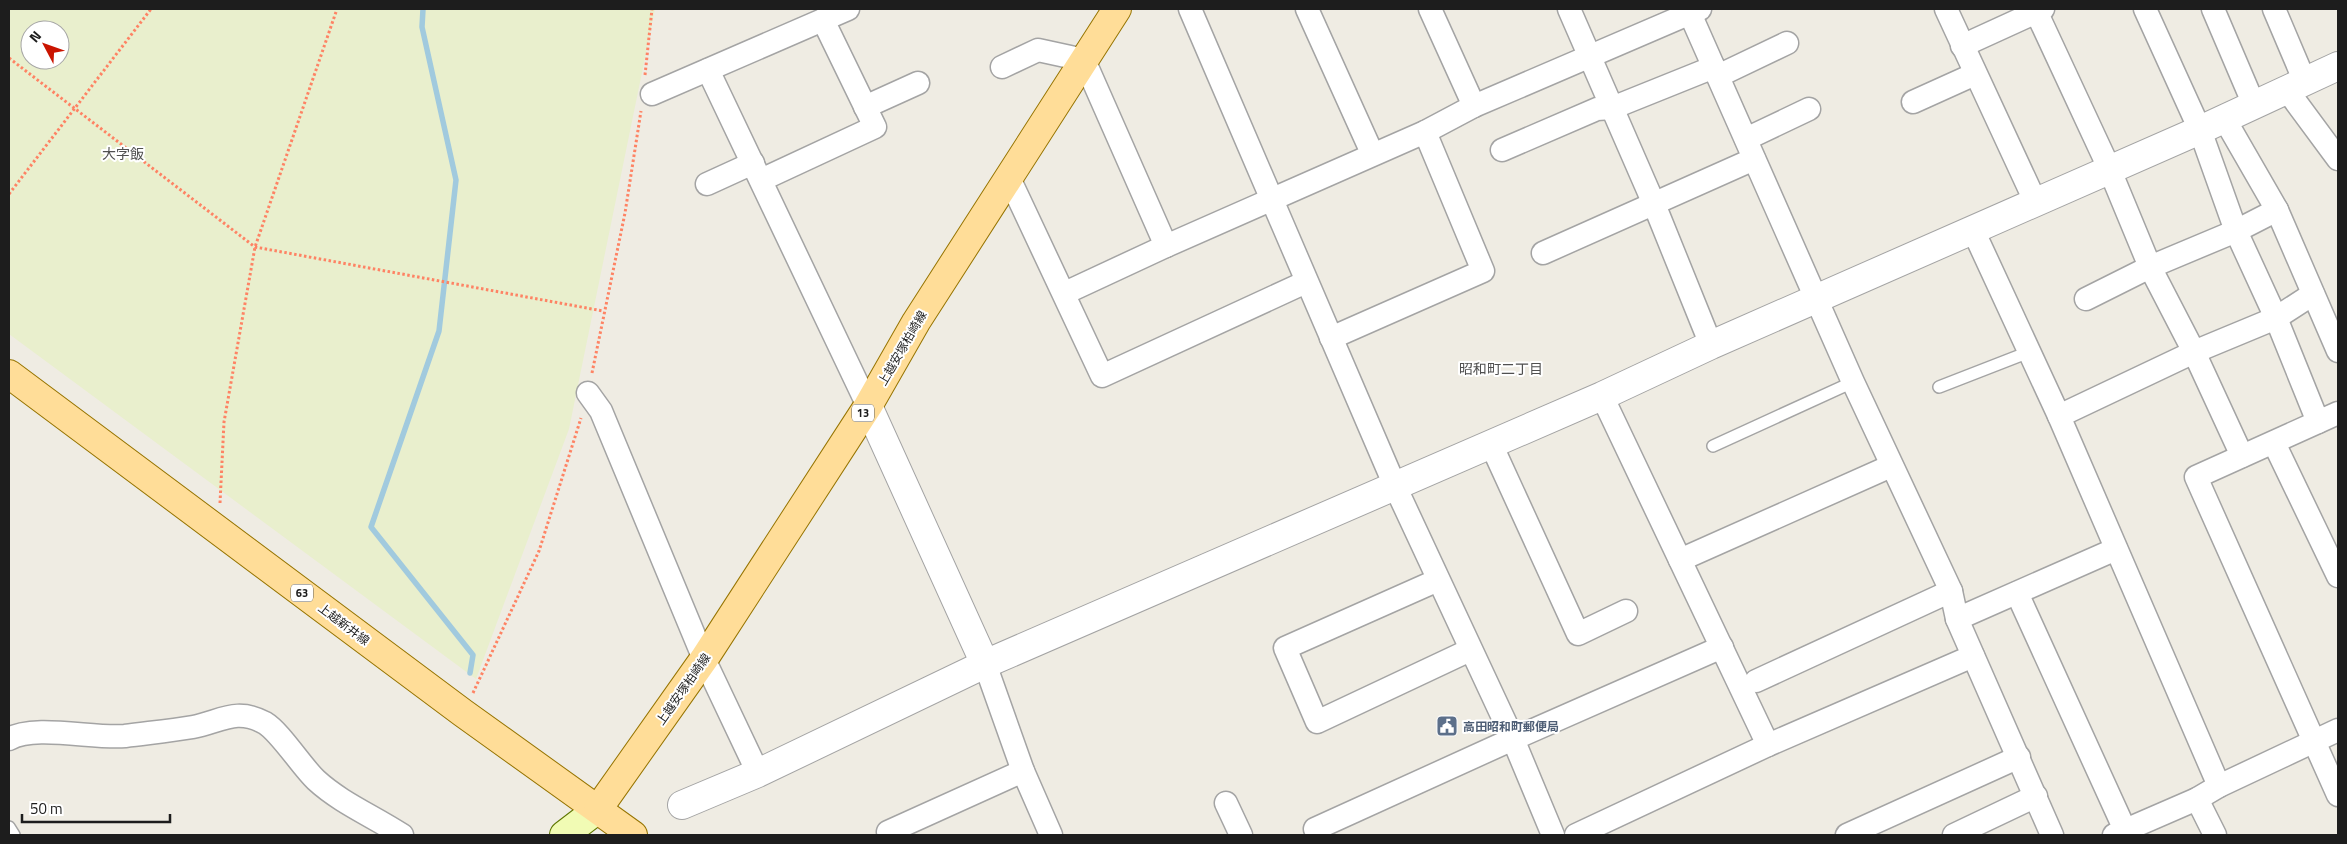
<svg xmlns="http://www.w3.org/2000/svg" width="2347" height="844" font-family="'Titillium Web','Noto Sans JP',sans-serif">
	<style>
		.farmland { fill: #e9efcd; fill-rule: evenodd }
		.lines { fill: none; stroke-linecap: round; stroke-linejoin: round }
		.stream { stroke: #a1cade; stroke-width: 5.5 }
		.service-casing { stroke: #a4a4a4; stroke-width: 14 }
		.minor-casing { stroke: #a4a4a4; stroke-width: 25 }
		.tertiary-casing { stroke: #a4a4a4; stroke-width: 30 }
		.secondary-casing { stroke: #5f7701; stroke-width: 30 }
		.primary-casing { stroke: #967400; stroke-width: 30 }
		.path { stroke: #fe8364; stroke-width: 3; stroke-dasharray: 2.5 2.5; stroke-linecap: butt }
		.service { stroke: #fff; stroke-width: 11 }
		.minor { stroke: #fff; stroke-width: 22 }
		.tertiary { stroke: #fff; stroke-width: 28 }
		.secondary { stroke: #f1fbb4; stroke-width: 28 }
		.primary { stroke: #ffdd98; stroke-width: 28 }
		.labels { text-anchor: middle; dominant-baseline: central; stroke-width: 4; stroke-linejoin: round; paint-order: stroke }
		.shield { fill: #fff; stroke: #616161; stroke-width: 1 }
		.shield-label { font-size: 11px; font-weight: bold; fill: #1d1d1d }
		.street-label { font-size: 12px; fill: #1d1d1d; stroke: #fff }
		.service-label { font-size: 12px; font-weight: bold; fill: #4e5e75; stroke: #fff; text-anchor: start }
		.neighbourhood-label { font-size: 14px; fill: #505050; stroke: #fff }
	</style>
	<rect width="100%" height="100%" fill="#efece3"/>
	<path class="farmland" d="M9,9H655L569,429L476,679L9,334ZM30,30H60V60H30Z"/>
	<g class="lines">
		<path class="stream" d="M423,9L422,27L456,180L439,331L371,527L473,655L470,673"/>
		<g class="service-casing">
			<g id="service">
				<path d="M1939,387L2029,352"/>
				<path d="M1713,446L1853,382"/>
				<path d="M9,827L14,835"/>
			</g>
		</g>
		<g class="minor-casing">
			<g id="minor">
				<path d="M1190,9L1395,486L1513,739L1553,835"/>
				<path d="M1307,9L1372,153"/>
				<path d="M1430,9L1474,106"/>
				<path d="M1569,9L1654,204L1711,345"/>
				<path d="M1688,9L1853,382L1951,591L1957,619L2052,835"/>
				<path d="M1946,9L2035,201"/>
				<path d="M2035,9L2109,168L2150,267L2194,352L2242,456"/>
				<path d="M2145,9L2200,130L2236,231L2276,318L2318,422"/>
				<path d="M2213,9L2254,105"/>
				<path d="M2274,9L2305,82"/>
				<path d="M1962,46L2043,9"/>
				<path d="M1002,67L1038,50L1084,60L1166,246"/>
				<path d="M708,70L868,406"/>
				<path d="M1718,76L1787,43"/>
				<path d="M2287,90L2338,159"/>
				<path d="M652,94L848,9"/>
				<path d="M1913,102L1975,74"/>
				<path d="M865,107L918,83"/>
				<path d="M2224,118L2277,210L2338,351"/>
				<path d="M1746,139L1809,109"/>
				<path d="M1502,150L1597,109L1612,108L1714,67"/>
				<path d="M1009,178L1102,376L1306,282"/>
				<path d="M761,180L875,127L823,20"/>
				<path d="M707,184L753,163"/>
				<path d="M1973,230L2059,416L2219,786"/>
				<path d="M1543,253L1754,159"/>
				<path d="M1065,293L1166,246L1425,132L1474,106L1700,9"/>
				<path d="M2086,299L2150,267L2236,231L2277,210"/>
				<path d="M1331,338L1483,271L1425,132"/>
				<path d="M588,393L601,411L704,659L758,773"/>
				<path d="M1602,396L1768,745"/>
				<path d="M2338,413L2196,477L2338,795"/>
				<path d="M2059,416L2194,352L2276,318L2313,294"/>
				<path d="M2274,443L2338,576"/>
				<path d="M1491,444L1578,634L1626,611"/>
				<path d="M1680,560L1891,466"/>
				<path d="M1438,580L1285,648L1317,722L1470,650"/>
				<path d="M2017,593L2125,830"/>
				<path d="M1957,619L2116,549"/>
				<path d="M985,664L1023,771L1051,835"/>
				<path d="M1756,681L1951,591"/>
				<path d="M9,739C34,724 94,739 125,736C147,733 170,731 193,727C220,722 236,707 265,723C280,732 302,767 316,780C341,803 373,816 402,835"/>
				<path d="M2197,799L2215,835"/>
				<path d="M1226,803L1241,835"/>
				<path d="M1315,829L1513,739L1722,647"/>
				<path d="M890,835L888,832L1023,771"/>
				<path d="M1576,835L1768,745L1973,656"/>
				<path d="M1847,835L2019,757"/>
				<path d="M1954,835L2036,796"/>
				<path d="M2114,835L2197,799L2219,786L2338,730"/>
			</g>
		</g>
		<g class="tertiary-casing">
			<g id="tertiary">
				<path d="M868,406L985,664"/>
				<path d="M682,805L758,773L985,664L1602,396L1711,345L2200,130L2338,66"/>
			</g>
		</g>
		<g class="secondary-casing">
			<path id="secondary" d="M564,835L598,809"/>
		</g>
		<g class="primary-casing">
			<g id="primary">
				<path d="M9,374L463,713L633,835"/>
				<path d="M598,809L704,659L868,406L916,322L1117,9"/>
			</g>
		</g>
		<g class="path">
			<path d="M9,58L255,247L603,311"/>
			<path d="M645,75L652,9"/>
			<path d="M9,194L151,9"/>
			<path d="M592,373L625,213L641,111"/>
			<path d="M220,503L224,422L255,247L337,9"/>
			<path d="M473,693L539,551L581,418"/>
		</g>
		<use href="#service" class="service"/>
		<use href="#minor" class="minor"/>
		<use href="#tertiary" class="tertiary"/>
		<use href="#secondary" class="secondary"/>
		<use href="#primary" class="primary"/>
	</g>
	<defs>
		<g id="civic-square" transform="scale(1.125)"><rect x="-9" y="-9" width="18" height="18" rx="4" fill="#5c6f8a" stroke="#fff"/><path d="M-.6-6.5H3V-4.5H.6V-3L4-1V1h2V6H-6V1h2V-1L-.6-3ZM-1.2 2.5V6h2.4V2.5Z" fill="#fff"/></g>
	</defs>
	<g fill-rule="evenodd">
		<use href="#civic-square" x="1447" y="726"/>
	</g>
	<g class="labels">
		<g class="shield">
			<rect x="852" y="404.5" width="22" height="17" rx="4"/>
			<rect x="291" y="584.5" width="22" height="17" rx="4"/>
		</g>
		<g class="shield-label">
			<text x="863" y="413">13</text>
			<text x="302" y="593">63</text>
		</g>
		<g class="street-label">
			<text transform="translate(902 348) rotate(-60)">上越安塚柏崎線</text>
			<text transform="translate(344 624) rotate(37)">上越新井線</text>
			<text transform="translate(683 689) rotate(-55)">上越安塚柏崎線</text>
		</g>
		<g class="service-label">
			<text x="1463" y="726">高田昭和町郵便局</text>
		</g>
		<g class="neighbourhood-label">
			<text x="123" y="153">大字飯</text>
			<text x="1501" y="368">昭和町二丁目</text>
		</g>
	</g>
	<rect width="2347" height="844" fill="none" stroke="#1d1d1d" stroke-width="20"/>
	<g transform="translate(45 45) rotate(311)"><circle r="24" fill="#ffffff" stroke="#a5a5a5"/>
	<path d="M0-4L9 19L0 12L-9 19Z" fill="#ca1400"/>
	<text y="-8" font-size="14" font-weight="bold" text-anchor="middle" fill="#1d1d1d">N</text>
	</g>
	<path d="M22 814v8h148v-8" fill="none" stroke="#1d1d1d" stroke-width="2.5"/>
	<text x="30" y="814" font-size="15" fill="#1d1d1d" stroke="#ffffff" stroke-width="4" paint-order="stroke">50 m</text>
</svg>
